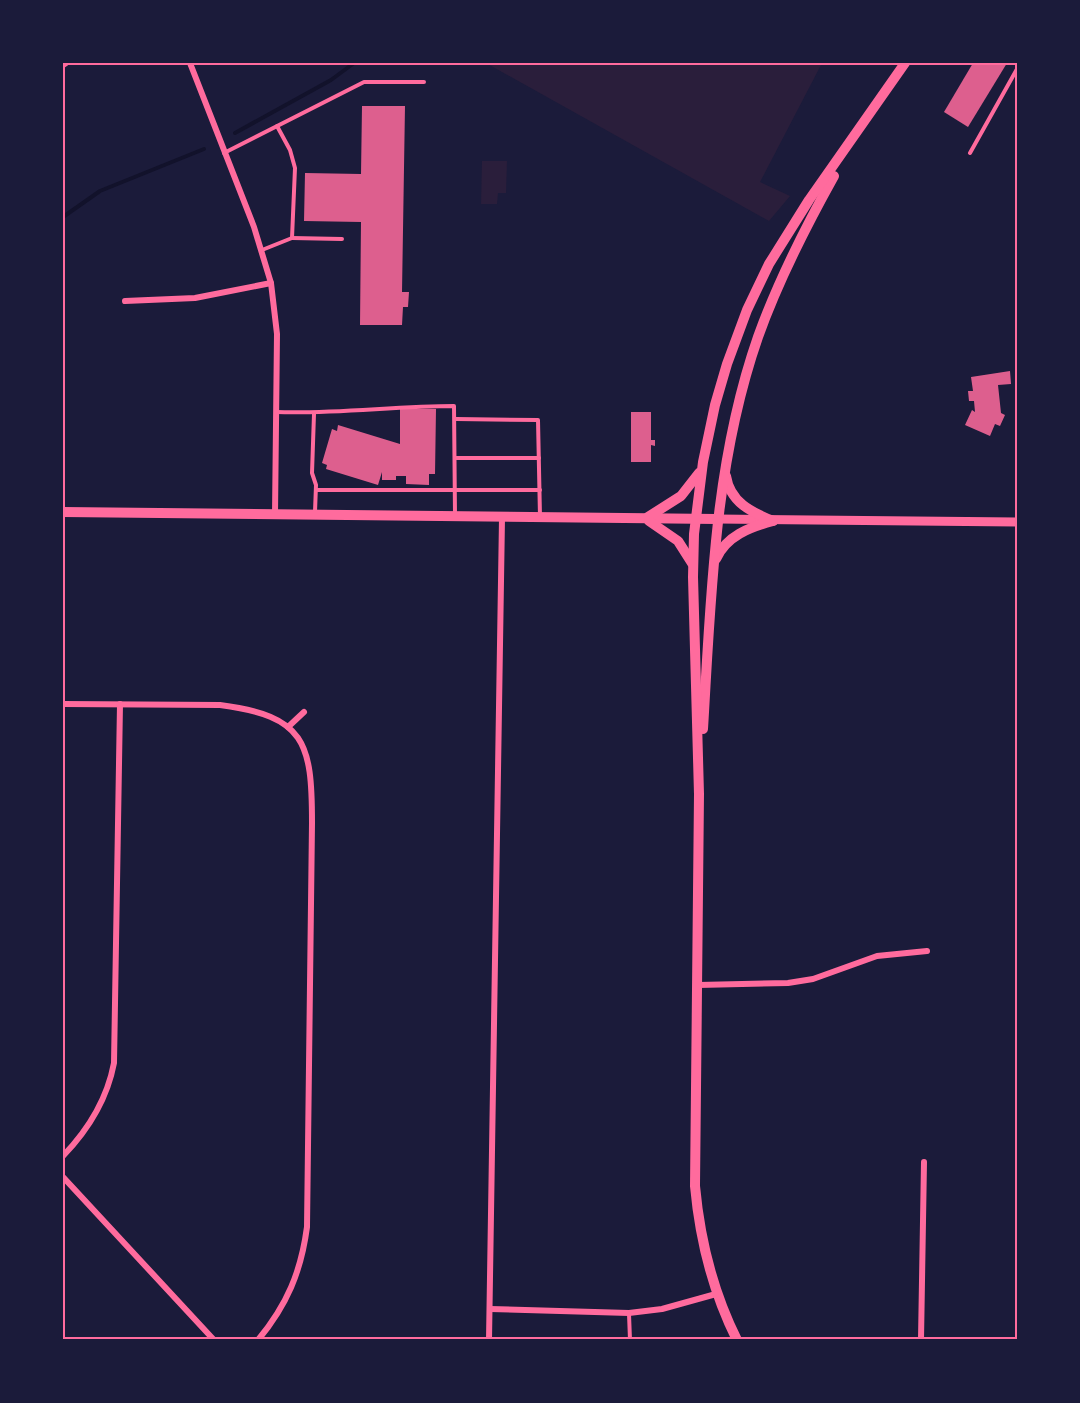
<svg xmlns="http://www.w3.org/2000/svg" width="1080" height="1403" font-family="Montserrat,sans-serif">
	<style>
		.green { fill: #2a1e3b }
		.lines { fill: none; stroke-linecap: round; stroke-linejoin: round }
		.stream { stroke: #12122b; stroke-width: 4 }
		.building { fill: #dd5f8e }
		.service { stroke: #ff6b9d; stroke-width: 4 }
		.minor { stroke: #ff6b9d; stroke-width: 6 }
		.tertiary { stroke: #ff6b9d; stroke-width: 9 }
		.secondary { stroke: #ff6b9d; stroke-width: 10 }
		.neatline { fill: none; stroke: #ff6b9d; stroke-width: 2 }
	</style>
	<rect width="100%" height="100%" fill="#1b1b3a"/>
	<g class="green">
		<path d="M486,63H822L760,182L790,196L769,221Z"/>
		<path d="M482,161H507L506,193H498L497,204H481Z"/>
	</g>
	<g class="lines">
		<g class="stream">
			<path d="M235,133L331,80L354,63"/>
			<path d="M63,217L100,191L204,149"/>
		</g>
	</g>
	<g class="building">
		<path d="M973,63H1007L968,127L944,112Z"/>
		<path d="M362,106H405L402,292H409L408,307H403L402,325H360L361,222L304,221L305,173L361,174Z"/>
		<path d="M1010,371L1011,384L998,385L1001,413L1005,415L1000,426L995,424L990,436L965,425L972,410L975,412L974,401H969L968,391H973L971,377Z"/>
		<path d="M400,409H436L435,474H429V485L406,484V476H396V480H382V472L378,485L326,469L327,465L322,463L332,429L337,431L338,425L400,444Z"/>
		<path d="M631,412H651V440H655V446L651,445V462H631Z"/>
	</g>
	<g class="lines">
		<g class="service">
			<path d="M224,153L364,82H424"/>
			<path d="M970,153L1017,69"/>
			<path d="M292,238L342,239"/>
			<path d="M262,250L292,238L295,168L290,150L277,126"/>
			<path d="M277,412C336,414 395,406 454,406L455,514"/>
			<path d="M314,414L312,473L316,485L315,512"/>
			<path d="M456,419L538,420L540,517"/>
			<path d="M456,458H539"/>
			<path d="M316,490H540"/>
			<path d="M629,1314L630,1340"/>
		</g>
		<g class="minor">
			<path d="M190,63L254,227L271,283L277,334L275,515"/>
			<path d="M63,65L66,63"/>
			<path d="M125,301L195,298L271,283"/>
			<path d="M63,704L220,705C305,716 312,742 312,823L307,1227C301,1272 287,1305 258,1340"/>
			<path d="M288,727L304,712"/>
			<path d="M698,985L788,983L813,979L877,956L927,951"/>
			<path d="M63,1156C89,1129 107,1100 114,1063L120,704"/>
			<path d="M63,1177L214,1340"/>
			<path d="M490,1309L629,1313L662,1309L716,1294"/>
			<path d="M489,1340L502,518"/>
			<path d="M921,1340L924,1162"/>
		</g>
		<path class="tertiary" d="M717,519L1017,522"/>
		<g class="secondary">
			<path d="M726,476C730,502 751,512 773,521"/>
			<path d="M63,512L717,519"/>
			<path d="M648,517L681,496L699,473"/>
			<path d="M649,521L678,541L692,563"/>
			<path d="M716,559C726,536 750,527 773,521"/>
			<path d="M703,729C711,597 714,463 758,337C778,281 805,228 834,176"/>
			<path d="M737,1340C712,1290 700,1241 695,1186L699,794L693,577L694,534L703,462L715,405L727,364L747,310L769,264L809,200L905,63"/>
		</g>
	</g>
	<rect width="1080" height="1403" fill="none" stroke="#1b1b3a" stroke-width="129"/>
	<rect x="64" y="64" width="952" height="1274" class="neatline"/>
</svg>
